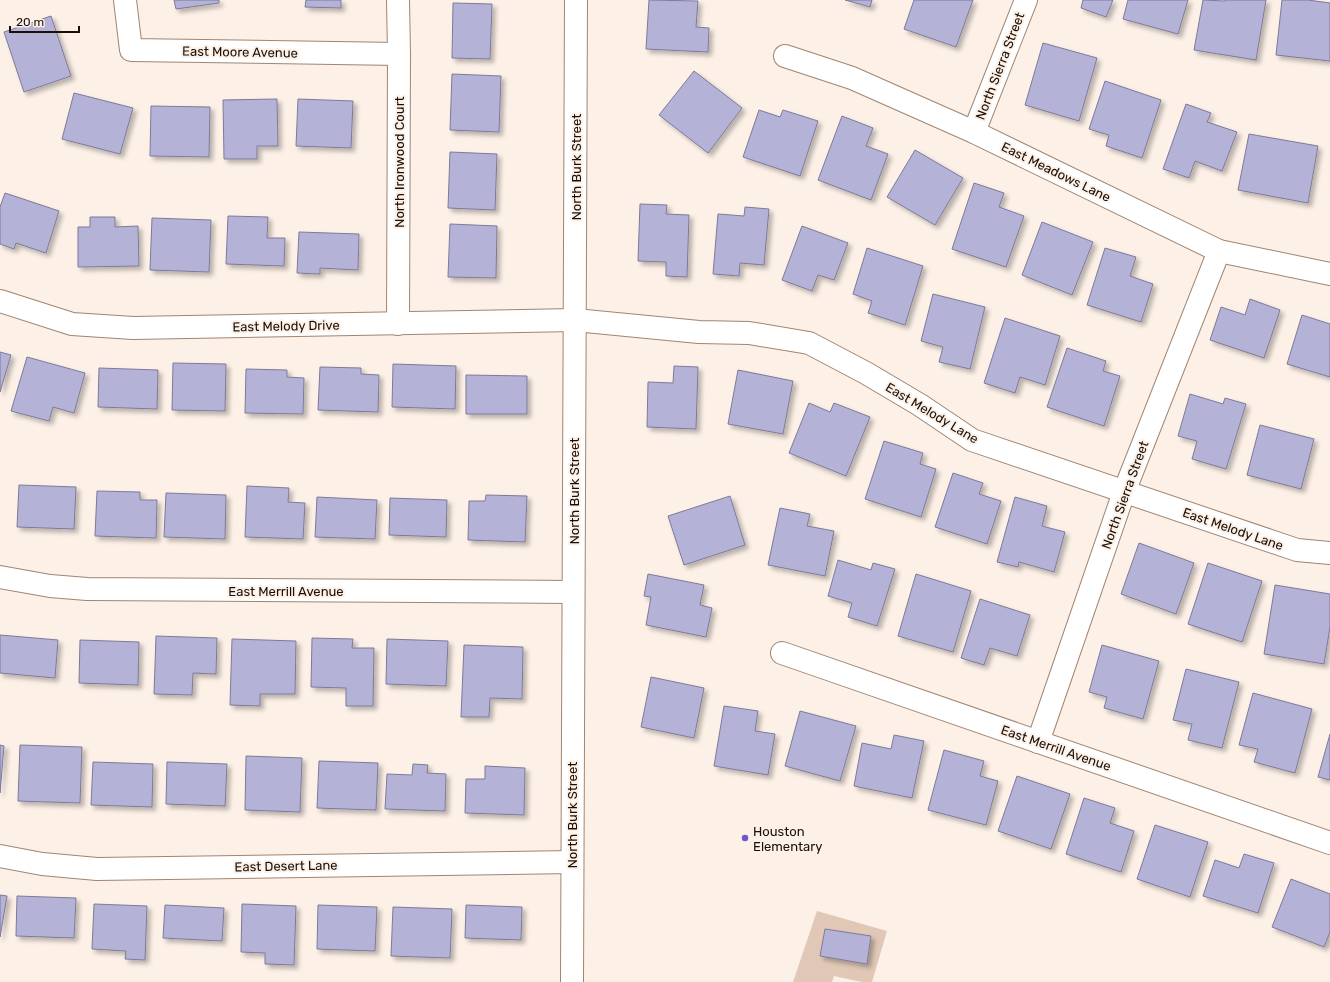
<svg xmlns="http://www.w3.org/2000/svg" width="1330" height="982" font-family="Rubik,sans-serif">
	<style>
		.green { fill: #e1c8b6 }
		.building { fill: #b4b2d7; stroke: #7d7a99; filter: url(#shadow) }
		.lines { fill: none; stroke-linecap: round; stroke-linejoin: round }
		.minor-casing { stroke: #a18570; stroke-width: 24 }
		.minor { stroke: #fff; stroke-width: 22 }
		.poi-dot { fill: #6f55ce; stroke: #fcf0e7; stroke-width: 1.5 }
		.labels { text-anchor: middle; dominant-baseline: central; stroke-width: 4; stroke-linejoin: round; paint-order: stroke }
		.street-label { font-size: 13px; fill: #190f07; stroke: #fcf0e7 }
		.poi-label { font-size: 13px; fill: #190f07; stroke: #fcf0e7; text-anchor: start }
	</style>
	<defs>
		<filter id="shadow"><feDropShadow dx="3.5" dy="3.5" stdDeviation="2" flood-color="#0004"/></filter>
	</defs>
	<rect width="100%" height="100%" fill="#fcf0e7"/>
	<path class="green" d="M817,911L887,931L872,982H862L834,976L832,982H793Z"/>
	<g class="building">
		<path d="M174,0H219V3L176,9Z"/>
		<path d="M306,0H341V8L305,7Z"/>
		<path d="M649,0L698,1L696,27L709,28L708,52L646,49Z"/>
		<path d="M845,0H872L870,7Z"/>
		<path d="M914,0H973L956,47L904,29Z"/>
		<path d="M1083,0H1113L1106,17L1081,8Z"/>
		<path d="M1128,0H1188L1178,34L1123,19Z"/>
		<path d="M1203,0L1225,1V0H1266L1256,60L1194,50Z"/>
		<path d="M1282,0H1308L1330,3V61L1276,55Z"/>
		<path d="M453,3L492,4L490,59L452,58Z"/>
		<path d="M51,16L71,76L24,92L4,32Z"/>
		<path d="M1043,43L1097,58L1079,121L1025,105Z"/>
		<path d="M694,71L742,108L708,153L659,115Z"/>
		<path d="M452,74L501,76L499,132L450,130Z"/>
		<path d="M1105,81L1161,100L1142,158L1106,146L1109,135L1089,129Z"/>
		<path d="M74,93L133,108L120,154L62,139Z"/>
		<path d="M277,99L278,146H257V159H224L223,100Z"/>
		<path d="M298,99L353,101L351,148L296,146Z"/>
		<path d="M1186,104L1211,113L1207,122L1237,132L1222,171L1195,161L1189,178L1163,169Z"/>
		<path d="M151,106L210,107L209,157L150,156Z"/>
		<path d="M759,110L780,117L783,110L818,121L800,176L743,157Z"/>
		<path d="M842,116L873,128L866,146L888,154L871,200L818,180Z"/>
		<path d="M1249,134L1318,146L1308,203L1238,190Z"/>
		<path d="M915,150L963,178L935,225L887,197Z"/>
		<path d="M450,152L497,154L495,210L448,208Z"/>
		<path d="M974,183L1004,193L999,207L1024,216L1006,267L952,249Z"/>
		<path d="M5,193L59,211L46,253L16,243L14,249L0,244V207Z"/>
		<path d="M640,204L667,205L666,214L689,215L687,277L666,276V262L638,261Z"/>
		<path d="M745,207L769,209L764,265L740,263L739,276L713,274L718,214L744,216Z"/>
		<path d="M228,216L268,217L267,238H285L284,266L226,264Z"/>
		<path d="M90,217H115V227L138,226L139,266L78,267V227H90Z"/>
		<path d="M152,218L211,220L209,272L150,270Z"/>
		<path d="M1042,222L1093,242L1072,295L1022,275Z"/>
		<path d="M450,224L497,226L496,278L448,277Z"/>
		<path d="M802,226L848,243L834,280L818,275L812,291L782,280Z"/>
		<path d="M299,232L359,234L358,270L320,268V274L297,273Z"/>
		<path d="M867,248L923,266L905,325L868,313L872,301L853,294Z"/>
		<path d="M1105,248L1136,257L1130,276L1153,284L1141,322L1087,305Z"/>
		<path d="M933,294L985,307L970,369L939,362L943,347L921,341Z"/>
		<path d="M1250,299L1280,310L1264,358L1210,340L1221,307L1245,315Z"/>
		<path d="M1302,315L1330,324V377L1287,364Z"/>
		<path d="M1005,318L1060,336L1045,385L1020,377L1015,393L984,383Z"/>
		<path d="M1067,348L1106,361L1103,371L1120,376L1104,426L1047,407Z"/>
		<path d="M0,352L11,355L0,392Z"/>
		<path d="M27,357L85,373L74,413L53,407L49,421L11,411Z"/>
		<path d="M173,363L226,364L225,411L172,410Z"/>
		<path d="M393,364L456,366L455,409L392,407Z"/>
		<path d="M674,366L698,367L696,429L647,427L648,382L673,383Z"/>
		<path d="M320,367L361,368V374L379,375L378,412L318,410Z"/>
		<path d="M99,368L158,370L157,409L98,407Z"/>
		<path d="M246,369L287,370V377L304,378L303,414L245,413Z"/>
		<path d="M738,370L793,381L783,434L728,424Z"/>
		<path d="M466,375L527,376V414H466Z"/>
		<path d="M1190,394L1223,404L1225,398L1246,404L1226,469L1192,459L1197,441L1178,436Z"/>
		<path d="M809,403L830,412L834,403L870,417L846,476L789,453Z"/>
		<path d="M1260,425L1314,439L1301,489L1247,475Z"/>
		<path d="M884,441L923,453L920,464L936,469L921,517L865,499Z"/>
		<path d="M953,473L983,483L979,494L1001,501L987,544L935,527Z"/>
		<path d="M19,485L76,487L74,529L17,527Z"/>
		<path d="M247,486L289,488L288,502L305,503L303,539L245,537Z"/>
		<path d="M97,491L140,492V500H157L156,538L95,536Z"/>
		<path d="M166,493L226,495L225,539L164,537Z"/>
		<path d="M486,495L527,496L525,542L468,540L469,501H485Z"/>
		<path d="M730,496L745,545L684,565L668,516Z"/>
		<path d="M317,497L377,500L375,539L315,537Z"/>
		<path d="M1015,497L1047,506L1042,526L1065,532L1054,572L1019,562L1018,567L997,562Z"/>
		<path d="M390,498L447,500L446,537L389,535Z"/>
		<path d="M780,508L810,514L807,526L834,531L825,576L768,565Z"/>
		<path d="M1139,543L1194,563L1176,614L1121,594Z"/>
		<path d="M838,560L871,570L873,563L895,569L877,626L848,617L852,603L828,596Z"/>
		<path d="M1208,563L1262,581L1242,642L1188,624Z"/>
		<path d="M648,574L704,585L700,605L712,608L706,637L646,625L651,597L644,596Z"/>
		<path d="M916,574L971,591L953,652L898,636Z"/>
		<path d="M1275,585L1330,594V627L1324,664L1264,654Z"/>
		<path d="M980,599L1030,615L1017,656L990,648L984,665L961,658Z"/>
		<path d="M0,635L58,640L55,678L0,673Z"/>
		<path d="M156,636L217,638L216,674L193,673L192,695L154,694Z"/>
		<path d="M312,638L353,639L352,648H374L373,706H346V688L311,687Z"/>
		<path d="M232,639L296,641L295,694H260V706L230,705Z"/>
		<path d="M387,639L448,641L446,686L386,684Z"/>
		<path d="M80,640L139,642L138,685L79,683Z"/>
		<path d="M464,645L523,647L522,699L490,698L489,717H461Z"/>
		<path d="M1102,645L1159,661L1143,719L1104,708L1107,697L1089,692Z"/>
		<path d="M1186,669L1239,682L1222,748L1188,740L1192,724L1173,720Z"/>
		<path d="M651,677L704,688L694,738L641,727Z"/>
		<path d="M1253,693L1312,709L1295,773L1254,762L1258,749L1239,745Z"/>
		<path d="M724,706L758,711L755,731L775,734L768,775L714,766Z"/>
		<path d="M800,711L856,726L840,781L785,766Z"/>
		<path d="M1330,734V780L1318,777Z"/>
		<path d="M894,735L924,741L912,798L854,786L862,743L891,749Z"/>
		<path d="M0,745L4,746L0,793Z"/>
		<path d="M20,745L82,747L80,803L18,801Z"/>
		<path d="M944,750L984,761L980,776L998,781L986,825L928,810Z"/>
		<path d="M246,756L302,758L300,812L245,810Z"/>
		<path d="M319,761L378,763L376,810L317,808Z"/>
		<path d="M93,762L153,764L152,807L91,805Z"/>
		<path d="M167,762L227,764L225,806L166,804Z"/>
		<path d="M413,764L428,765L427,773L446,774L445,811L385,809L387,774L412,775Z"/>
		<path d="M485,766L525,768L524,815L465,813L466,779H485Z"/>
		<path d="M1017,776L1070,794L1051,849L998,831Z"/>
		<path d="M1084,798L1115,808L1110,823L1134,831L1121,872L1066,854Z"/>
		<path d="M1155,825L1208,842L1190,897L1137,879Z"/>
		<path d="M1244,854L1274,863L1258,913L1203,896L1215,860L1239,868Z"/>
		<path d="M1291,879L1330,894V932L1324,947L1272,927Z"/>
		<path d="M0,895L7,896L0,937Z"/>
		<path d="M17,896L76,898L74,938L16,936Z"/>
		<path d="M94,904L147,906L145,960L125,959L126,951L92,949Z"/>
		<path d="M242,904L296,906L294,965L265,964V953L241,952Z"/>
		<path d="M165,905L224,908L222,941L163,938Z"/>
		<path d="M318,905L377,907L375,951L317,949Z"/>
		<path d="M466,905L522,907L521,940L465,938Z"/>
		<path d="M393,907L452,909L450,958L391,956Z"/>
		<path d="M825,929L871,936L867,964L820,956Z"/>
	</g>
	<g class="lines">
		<g class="minor-casing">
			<g id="minor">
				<path d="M125,0L131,50L399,54"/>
				<path d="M398,0L399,54L398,324"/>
				<path d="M785,56L852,78L974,132L1219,251L1330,274"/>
				<path d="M974,132L1026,0"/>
				<path d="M0,301L72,324L133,328L575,320L699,332L749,333L809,343L866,373L920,405L972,440L1297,550L1330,553"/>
				<path d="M0,577L50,586L87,589L573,592"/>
				<path d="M782,653L1330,843"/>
				<path d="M1038,742L1124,492L1219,251"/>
				<path d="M0,856L42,864L97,869L572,862"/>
				<path d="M572,982L576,0"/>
			</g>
		</g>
		<use href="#minor" class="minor"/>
	</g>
	<circle class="poi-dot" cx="745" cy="838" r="4"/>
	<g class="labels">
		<g class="street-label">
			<text transform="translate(240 52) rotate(1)">East Moore Avenue</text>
			<text transform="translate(1000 66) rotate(-69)">North Sierra Street</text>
			<text transform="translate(399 162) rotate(-90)">North Ironwood Court</text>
			<text transform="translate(576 167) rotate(-90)">North Burk Street</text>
			<text transform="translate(1056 172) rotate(26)">East Meadows Lane</text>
			<text transform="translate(286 326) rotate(-1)">East Melody Drive</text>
			<text transform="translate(932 413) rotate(31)">East Melody Lane</text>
			<text transform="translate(574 491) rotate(-90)">North Burk Street</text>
			<text transform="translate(1125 495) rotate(-70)">North Sierra Street</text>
			<text transform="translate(1233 529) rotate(19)">East Melody Lane</text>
			<text x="286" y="591">East Merrill Avenue</text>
			<text transform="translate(1056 748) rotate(19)">East Merrill Avenue</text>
			<text transform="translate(572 815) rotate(-90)">North Burk Street</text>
			<text transform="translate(286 866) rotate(-1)">East Desert Lane</text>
		</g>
		<g class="poi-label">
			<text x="753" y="831">Houston<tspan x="753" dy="15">Elementary</tspan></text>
		</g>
	</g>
	<path d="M10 26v6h69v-6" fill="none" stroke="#190f07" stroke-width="2"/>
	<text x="16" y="26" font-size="12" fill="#190f07" stroke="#fcf0e7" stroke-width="3" paint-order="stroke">20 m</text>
</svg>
